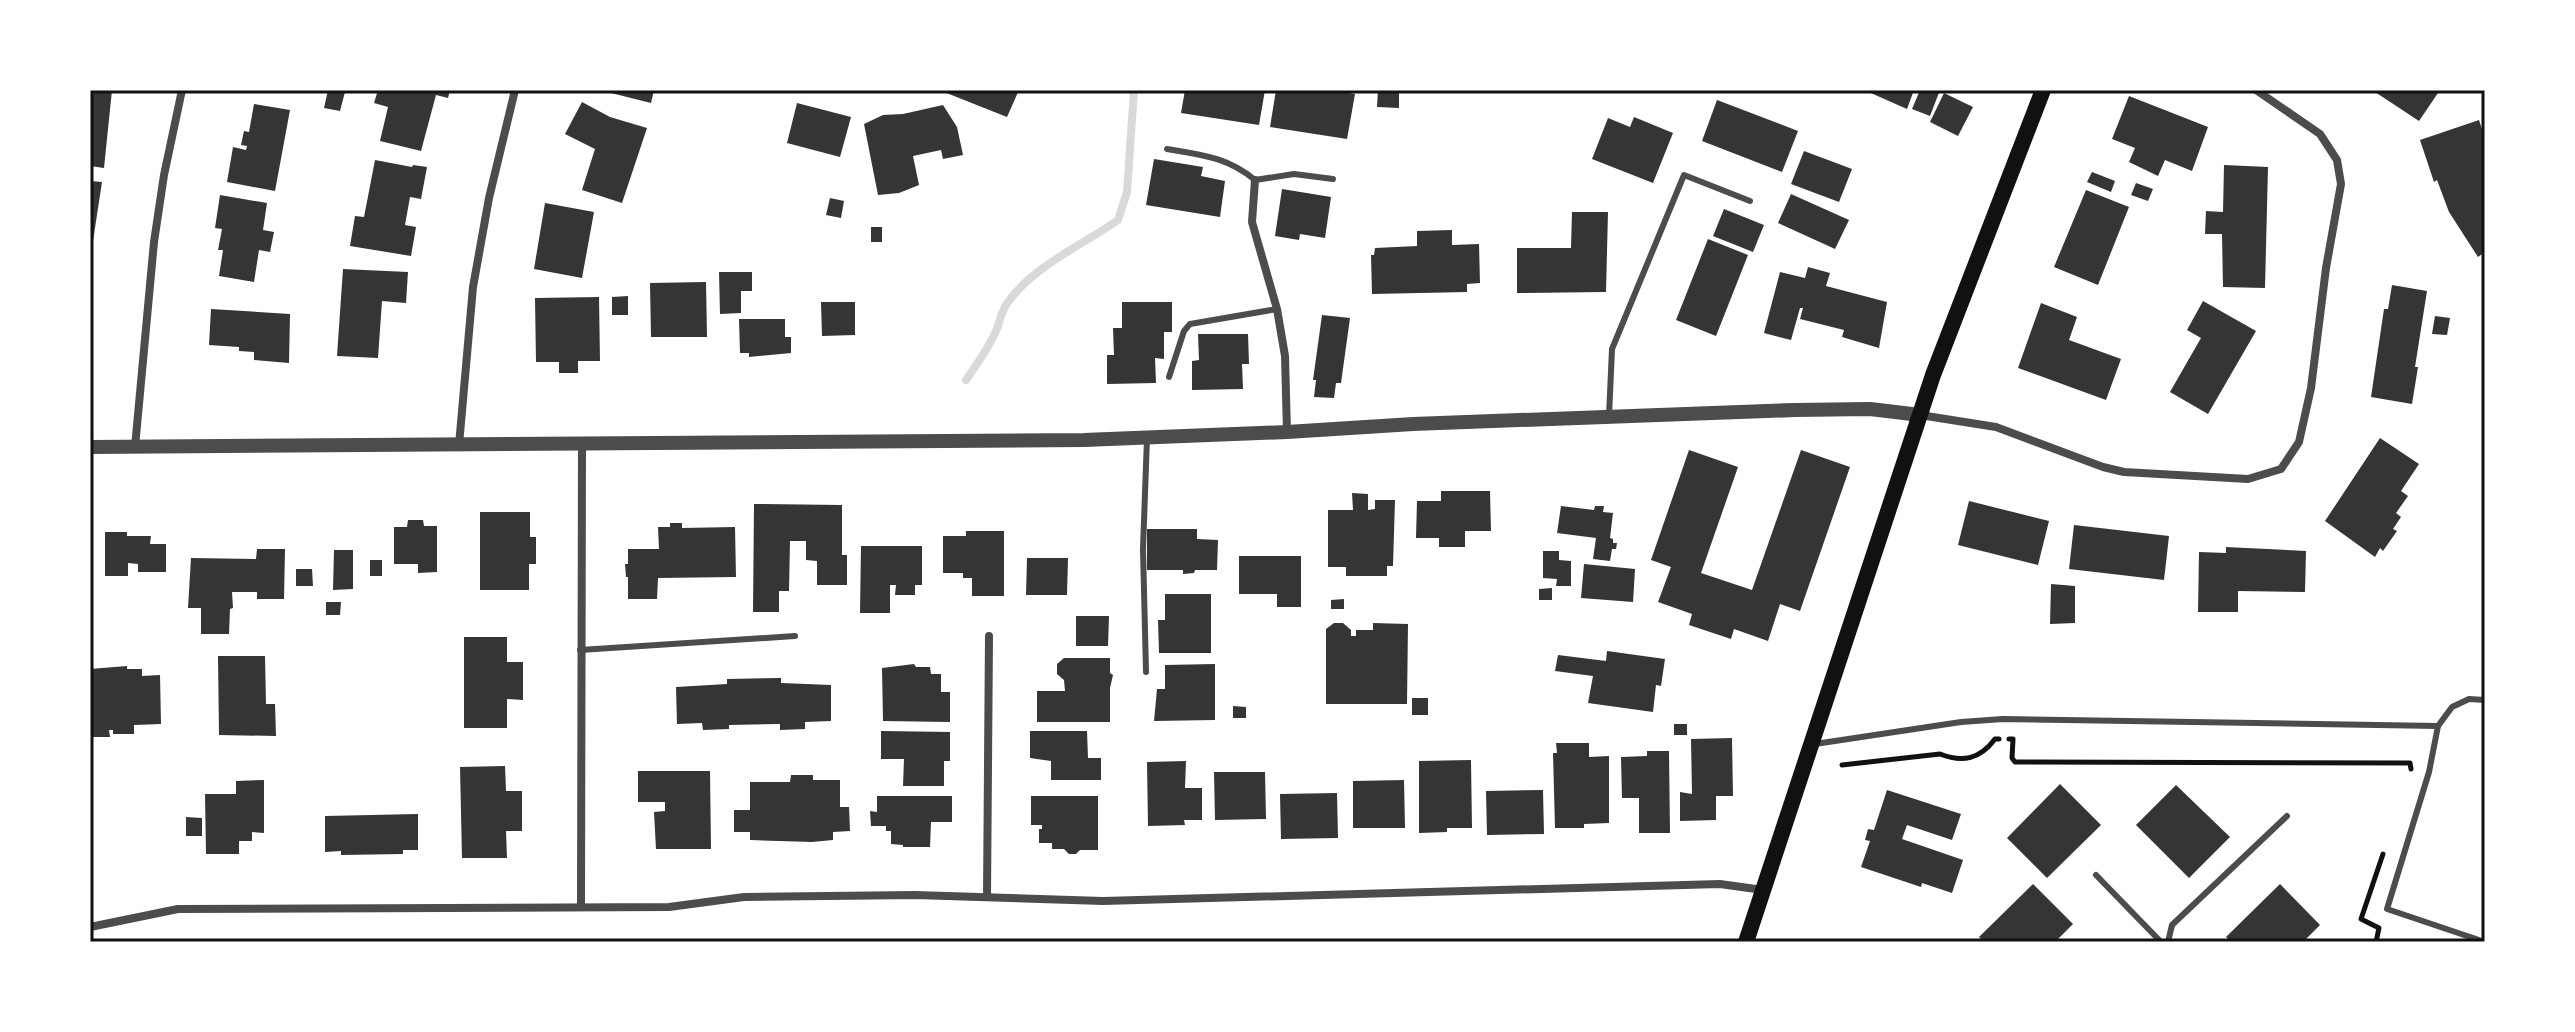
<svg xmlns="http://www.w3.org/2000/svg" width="2575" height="1032" font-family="'Crimson Pro',serif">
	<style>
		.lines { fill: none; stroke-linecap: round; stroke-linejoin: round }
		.stream { stroke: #d9d9d9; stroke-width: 8 }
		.building { fill: #353535 }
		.path { stroke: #111; stroke-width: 5 }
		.service { stroke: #4c4c4c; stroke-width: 6 }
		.minor { stroke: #4c4c4c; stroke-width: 8 }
		.tertiary { stroke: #4c4c4c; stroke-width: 14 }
		.secondary { stroke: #111; stroke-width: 16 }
		.neatline { fill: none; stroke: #111; stroke-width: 3 }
	</style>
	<rect width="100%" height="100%" fill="#fff"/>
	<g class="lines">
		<path class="stream" d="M966,380C977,364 988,349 996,331C1000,322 1001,311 1008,302C1035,265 1081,246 1118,220L1127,192L1134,90"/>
	</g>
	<g class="building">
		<path d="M90,90H112L104,168L90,166Z"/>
		<path d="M328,90L345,92L340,111L324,108Z"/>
		<path d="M378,90H450L448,98L436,95L421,151L380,141L388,107L374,103Z"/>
		<path d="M599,90H654L651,103Z"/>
		<path d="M945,90H1019L1007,117L944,92Z"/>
		<path d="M1185,90H1265L1259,125L1181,113Z"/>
		<path d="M1276,90H1333L1355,94L1347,139L1270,127Z"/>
		<path d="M1378,90H1399V108L1377,107Z"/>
		<path d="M1864,90H1914L1907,109Z"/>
		<path d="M1920,90H1940L1930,116L1912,109Z"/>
		<path d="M2372,90H2440L2419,121Z"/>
		<path d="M1944,93L1973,107L1958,136L1930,122Z"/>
		<path d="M2129,96L2208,127L2192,171L2165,160L2158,176L2129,162L2135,148L2112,139Z"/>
		<path d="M1717,100L1798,131L1782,172L1702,141Z"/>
		<path d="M582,102L610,117L647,128L622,203L582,190L595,149L565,134Z"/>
		<path d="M797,103L851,117L840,157L787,143Z"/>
		<path d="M254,104L290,110L275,191L227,182L233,147L246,150L247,146L241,145L244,131L249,132Z"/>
		<path d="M943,105L957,127L963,155L943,159L941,150L913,156L919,185L899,193L878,195L864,124L883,115L903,114Z"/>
		<path d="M1634,117L1673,133L1653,183L1592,159L1608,118L1630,127Z"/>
		<path d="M2479,120L2485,138V252L2478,257L2449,212L2437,180L2434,182L2420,140Z"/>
		<path d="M1804,151L1852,169L1839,202L1791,184Z"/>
		<path d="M1154,159L1203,167L1201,176L1225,181L1220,217L1146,205Z"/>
		<path d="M375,160L412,167L413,165L427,167L421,199L410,197L405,225L416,227L411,256L350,246L355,216L364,217Z"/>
		<path d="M2224,165L2268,167L2265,288L2223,287L2222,234H2205L2206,211L2223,212Z"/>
		<path d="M2092,172L2115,181L2111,192L2087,182Z"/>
		<path d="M90,181L102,182L93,241L90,240Z"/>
		<path d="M2136,183L2153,189L2148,201L2131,195Z"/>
		<path d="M1282,189L1331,197L1325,238L1300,234L1299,240L1275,236Z"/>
		<path d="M2086,190L2129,207L2098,285L2054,267Z"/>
		<path d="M1791,194L1849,220L1835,249L1778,223Z"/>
		<path d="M220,195L267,203L263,230L274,232L270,252L259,250L254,282L219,276L223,250H218L222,229L215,228Z"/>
		<path d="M830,198L844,201L841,218L826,215Z"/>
		<path d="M545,203L594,212L582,278L534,269Z"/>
		<path d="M1724,209L1764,225L1753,252L1713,236Z"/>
		<path d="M1572,212H1608L1606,292L1517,293V248H1571Z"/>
		<rect x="871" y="227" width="11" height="15"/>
		<path d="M1452,230V245L1479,244L1480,283L1467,284V292L1372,294L1371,255H1374L1375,248L1417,246V231Z"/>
		<path d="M1708,239L1748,255L1716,336L1676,320Z"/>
		<path d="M1808,267L1830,273L1826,286L1887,302L1879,348L1842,337L1844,330L1800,319L1803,308H1800L1791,340L1764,333L1780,272L1805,278Z"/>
		<path d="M343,269L408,272L406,303L382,301L378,358L337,356Z"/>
		<path d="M719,272H752V291H741V313L720,314Z"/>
		<path d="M706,282L707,337H651L650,283Z"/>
		<path d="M2392,285L2427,291L2415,367H2418L2412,404L2371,397L2384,309H2388Z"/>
		<path d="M628,296V315H612V297Z"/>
		<path d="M599,297L600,361H578V373H559V362H536L535,298Z"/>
		<path d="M2203,301L2256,331L2208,414L2170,392L2201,338L2187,330Z"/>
		<path d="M821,302H855V335L822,336Z"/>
		<path d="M1122,302H1172V332H1164V359L1155,358L1156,383L1107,384V355H1114L1113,328H1122Z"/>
		<path d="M2041,303L2077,317L2069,340L2121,359L2106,400L2018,368Z"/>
		<path d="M211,309L290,314L289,363L254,360V352L239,351V347L209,345Z"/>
		<path d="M1322,315L1350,318L1341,383H1336L1334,398L1314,397L1316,380H1313Z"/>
		<path d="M2435,316L2450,318L2447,335L2432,334Z"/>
		<path d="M739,319H785V337H791V353L749,357V353H740Z"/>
		<path d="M1198,334H1248L1249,364H1242L1243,389L1192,390V361L1199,360Z"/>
		<path d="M2380,438L2419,464L2401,491L2408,496L2396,513L2401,517L2393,529L2397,531L2383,551L2380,548L2375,557L2325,521Z"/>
		<path d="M1689,450L1738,467L1701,573L1752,590L1801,450L1850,467L1800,611L1780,604L1768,641L1734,629L1731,639L1689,625L1692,614L1658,602L1671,567L1651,560Z"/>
		<path d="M1441,491H1490L1491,531H1465V547H1439V538H1416L1417,501H1441Z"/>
		<path d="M1352,493L1368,494V510L1375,509V500H1395L1393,566H1387V576H1346V567H1328V510H1353Z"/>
		<path d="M1969,501L2049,521L2038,565L1958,545Z"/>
		<path d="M754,504L842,505V555H847V585H817V561L806,560V541H790L789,591H779V612H753Z"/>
		<path d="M1561,506L1594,510L1595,506H1604L1603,512L1613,513L1610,538L1613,539V543H1617L1616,549H1612L1610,561L1593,559L1596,538L1557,533Z"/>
		<path d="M480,512H530V537H536V564H529V590H480Z"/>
		<path d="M408,520H423L424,526H437V572L418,573V564H394V527H407Z"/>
		<path d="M670,523H682V528L735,527L736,577L658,578L657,599H628V577H626L625,564H628V549H659L658,527H670Z"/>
		<path d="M2074,525L2169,536L2164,580L2069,569Z"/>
		<path d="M1147,529H1197V539L1218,540L1217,570H1195L1194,573L1183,574V570H1147Z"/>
		<path d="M966,531H1004V596H972V578H963V573H943V536H966Z"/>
		<path d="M105,532H127V536H151L150,544H166V572H138V564L128,563V576H105Z"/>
		<path d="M861,546H922V585H915V595H895L896,585H890V613H860Z"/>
		<path d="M2226,547L2306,551L2305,592L2238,591V612H2198L2199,552L2226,553Z"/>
		<path d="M257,549H285L284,599H257V592H232L233,608L230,609L229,634H201V608H188L191,558L256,559Z"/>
		<path d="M334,550H353V589L333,590Z"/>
		<path d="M1543,551H1559V560L1571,561V586H1556L1557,579L1543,578Z"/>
		<path d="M1239,556H1301V607H1277V594H1239Z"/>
		<path d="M1027,558H1068L1067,595H1026Z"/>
		<rect x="370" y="560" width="12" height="16"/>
		<path d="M1584,564L1635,569L1633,602L1581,598Z"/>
		<path d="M296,569H312L313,586H296Z"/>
		<path d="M2051,584L2075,586V623L2050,624Z"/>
		<path d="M1552,588V600H1539V589Z"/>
		<path d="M1165,594H1211V653H1159L1158,620H1165Z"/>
		<path d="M1344,599V609H1331V600Z"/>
		<path d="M326,602H341L340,615H326Z"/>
		<path d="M1076,616H1109L1108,646H1076Z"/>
		<path d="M1334,623H1343L1351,630V636H1356V630H1373V623L1408,624L1407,704H1326V629Z"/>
		<path d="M464,637H507V662H523V700L507,699V728H464Z"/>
		<path d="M1607,651L1665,659L1661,686L1656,685L1653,712L1588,703L1593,676L1555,671L1558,655L1606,661Z"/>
		<path d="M218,656H265L266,704H275L276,736L219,735Z"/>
		<path d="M1064,658H1110V673L1113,675L1110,688V722H1037V691H1065L1064,680L1057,674V664Z"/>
		<path d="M914,664L916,667H930L931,674H941V692H950V722L883,721L882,668Z"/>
		<path d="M1215,664V720L1154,721L1157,689H1165V665Z"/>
		<path d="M127,666V669H142V676L160,675L161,724L134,725V734H113V730H109L110,737H90V669Z"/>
		<path d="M781,678V683L831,685V721L805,722V729L780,730V724L729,725V729L703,730L702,723L677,724L676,687L727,684V679Z"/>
		<rect x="1412" y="698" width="16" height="17"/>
		<path d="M1233,706L1246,707V718H1233Z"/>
		<rect x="1674" y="724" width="13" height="11"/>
		<path d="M881,731L950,732V761H944V786H903L904,759H881Z"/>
		<path d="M1030,731H1087L1088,758H1101V780H1051V761L1030,758Z"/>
		<path d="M1732,738L1733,796H1716V820L1680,821V792L1692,794L1691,739Z"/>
		<path d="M1556,743H1589V757L1609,756V823L1584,824V828H1555L1553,753H1557Z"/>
		<path d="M1647,751H1669L1670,833H1639V798H1622L1621,757L1647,756Z"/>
		<path d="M1471,760L1472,828H1447V832L1419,833V761Z"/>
		<path d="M1186,761L1185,788H1202V820H1184L1185,825L1148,826L1147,762Z"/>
		<path d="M505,766L506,791H522V831H506L507,858H462L460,767Z"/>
		<path d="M638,771H710L711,849H656L654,812L665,811V802H638Z"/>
		<path d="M1214,772H1265L1266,819L1215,820Z"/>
		<path d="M791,775H813V780H840V807H849L850,831L833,832V840L812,842L750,840V832H734V810H750V782H790Z"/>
		<path d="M264,780V833L252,832V841H239V854H206L205,794H236V781Z"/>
		<path d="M1404,780L1405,828H1353V781Z"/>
		<path d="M2060,784L2101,825L2047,878L2007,838Z"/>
		<path d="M2176,785L2230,837L2189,878L2136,825Z"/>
		<path d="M1543,790L1544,834L1487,835L1486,791Z"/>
		<path d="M1887,790L1961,814L1952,840L1907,825L1902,839L1963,860L1952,893L1922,883L1921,887L1861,867L1870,841L1865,840L1868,829L1874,830Z"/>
		<path d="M1337,793L1338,838L1281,839L1280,794Z"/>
		<path d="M877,796H952V822H931L930,847H903V845L891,844V831H886V826H871L870,811L877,812Z"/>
		<path d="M1031,796H1098V850H1080L1076,854H1069L1064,849H1052V843H1039V829H1042V825H1031Z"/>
		<path d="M418,814V850H403V854L341,855V851L325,852V816Z"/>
		<path d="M186,817L202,818V836H186Z"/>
		<path d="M2033,884L2073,924L2055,942H1984L1979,937Z"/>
		<path d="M2280,884L2320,925L2303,942H2231L2226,937Z"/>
	</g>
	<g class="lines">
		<g class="path">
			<path d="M2009,739H2013L2012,758L2015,762L2410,763L2411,769"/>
			<path d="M1842,765L1940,754C1963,763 1980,759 1995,739H1999"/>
			<path d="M2376,942L2379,928L2361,919L2383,854"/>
		</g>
		<g class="service">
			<path d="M1167,149C1202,155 1227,157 1255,180L1294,174L1333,179"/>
			<path d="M1169,377L1184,331L1190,324L1277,309"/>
			<path d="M1609,416L1612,349L1684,175L1750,201"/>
			<path d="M580,650L795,636"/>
			<path d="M1146,672L1143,549L1147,438"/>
			<path d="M2485,700L2469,699L2452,707L2438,726L2429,772L2387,909L2485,942"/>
			<path d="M1815,744L1961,722L2003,719L2438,726"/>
			<path d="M2096,875L2161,942"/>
			<path d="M2168,942L2172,925L2287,816"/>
		</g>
		<g class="minor">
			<path d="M1255,180L1252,222L1277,309L1285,356L1287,432"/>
			<path d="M1920,415L1996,427L2103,467L2124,472L2248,479L2281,469L2299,442L2311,388L2326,268L2341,184L2337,160L2320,134L2256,90"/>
			<path d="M459,445L473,287L489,198L515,90"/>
			<path d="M135,447L154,242L164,175L182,90"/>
			<path d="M987,896L989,636"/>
			<path d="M581,906L582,444"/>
			<path d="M90,927L178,909L669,907L744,897L915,895L1103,901L1720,884L1763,890"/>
		</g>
		<path class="tertiary" d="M90,447L1084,440L1287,432L1413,424L1795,410L1870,409L1920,415"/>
		<path class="secondary" d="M1746,942L1933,375L2043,90"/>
	</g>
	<rect width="2575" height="1032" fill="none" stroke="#ffffff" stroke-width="184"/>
	<rect x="92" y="92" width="2391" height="848" class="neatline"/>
</svg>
